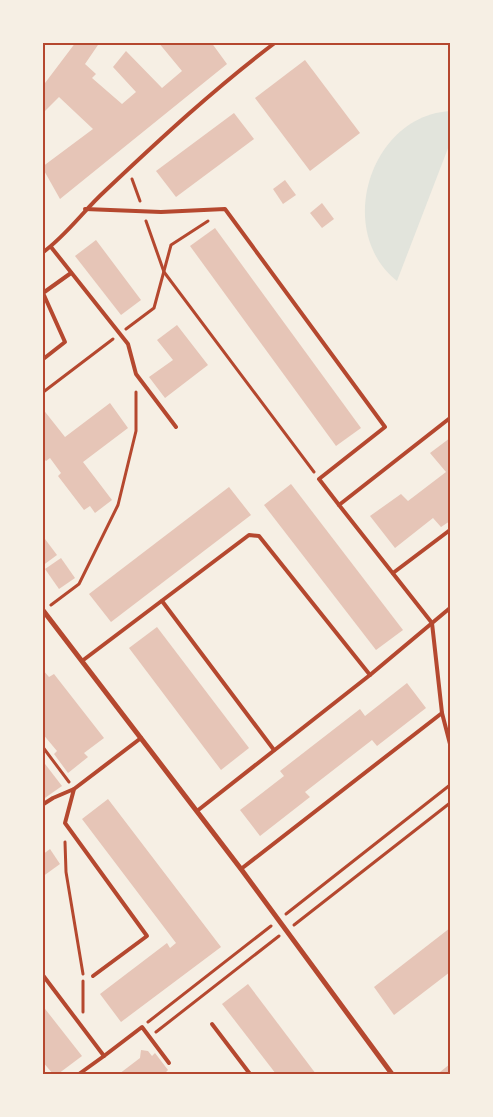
<svg xmlns="http://www.w3.org/2000/svg" width="493" height="1117" font-family="'Times New Roman',serif">
	<style>
		.green { fill: #e2e4dc }
		.building { fill: #e6c5b7 }
		.lines { fill: none; stroke-linecap: round; stroke-linejoin: round }
		.path { stroke: #b5482f; stroke-width: 3 }
		.service { stroke: #b5482f; stroke-width: 4 }
		.minor { stroke: #b5482f; stroke-width: 5 }
		.neatline { fill: none; stroke: #b5482f; stroke-width: 2 }
	</style>
	<rect width="100%" height="100%" fill="#f6efe4"/>
	<path class="green" d="M450,111V143L397,281C334,231 370,116 450,111Z"/>
	<g class="building">
		<path d="M76,42H100L85,64L96,74L92,78L122,104L136,92L113,67L126,51L162,88L182,71L158,42H211L227,64L60,199L42,167L93,129L59,97L42,114V87Z"/>
		<path d="M305,60L360,133L310,171L255,98Z"/>
		<path d="M234,113L254,139L176,197L156,171Z"/>
		<path d="M285,180L296,195L283,204L273,189Z"/>
		<path d="M322,203L334,219L322,228L310,213Z"/>
		<path d="M215,228L361,428L336,446L190,246Z"/>
		<path d="M96,240L141,300L121,315L75,256Z"/>
		<path d="M177,325L208,365L165,398L149,377L173,360L157,340Z"/>
		<path d="M110,403L128,428L83,462L112,500L95,513L90,506L84,510L58,476L61,473L50,458L46,461L42,457V408L65,437Z"/>
		<path d="M450,438V521L441,527L433,518L395,548L370,516L401,494L408,501L446,472L430,453Z"/>
		<path d="M291,484L403,630L376,650L264,505Z"/>
		<path d="M229,487L251,515L111,622L89,594Z"/>
		<path d="M42,535L57,555L42,566Z"/>
		<path d="M61,558L75,578L59,589L45,569Z"/>
		<path d="M157,627L249,748L221,770L129,648Z"/>
		<path d="M42,669L49,677L54,674L104,738L84,753L88,757L68,773L54,754L57,751L42,733Z"/>
		<path d="M407,683L426,708L377,746L372,740L305,792L310,797L260,836L240,810L284,776L280,771L360,709L365,716Z"/>
		<path d="M42,760L62,786L42,800Z"/>
		<path d="M108,799L221,947L121,1022L100,994L167,943L170,948L176,943L82,819Z"/>
		<path d="M50,849L60,864L42,877V855Z"/>
		<path d="M450,928V972L394,1015L374,987Z"/>
		<path d="M248,984L316,1074H276L222,1004Z"/>
		<path d="M42,1005L82,1056L58,1074H53L42,1061Z"/>
		<path d="M141,1050L148,1051L152,1056L155,1053L168,1070L165,1073L166,1074H119L140,1058Z"/>
		<path d="M450,1064V1074H442L440,1072Z"/>
	</g>
	<g class="lines">
		<g class="path">
			<path d="M132,179L140,201"/>
			<path d="M146,221L164,272L314,472"/>
			<path d="M126,329L154,308L171,245L208,221"/>
			<path d="M42,393L113,339"/>
			<path d="M51,605L79,584L118,505L136,431V392"/>
			<path d="M42,746L69,782"/>
			<path d="M65,842L66,872L83,974"/>
			<path d="M286,914L450,785"/>
			<path d="M294,925L450,803"/>
			<path d="M83,1012V981"/>
			<path d="M148,1022L271,926"/>
			<path d="M156,1032L279,936"/>
		</g>
		<g class="service">
			<path d="M85,209L161,212L225,209L385,427L319,479L339,505"/>
			<path d="M51,247L128,344L136,374L176,427"/>
			<path d="M42,253C66,236 84,210 105,191C160,139 215,88 276,42"/>
			<path d="M42,360L65,342L43,293L71,273"/>
			<path d="M450,418L339,505L432,623L442,713L450,744"/>
			<path d="M393,573L450,530"/>
			<path d="M162,601L274,750"/>
			<path d="M82,661L249,535L259,536L370,675"/>
			<path d="M74,789L65,823L147,936L93,976"/>
			<path d="M42,805L53,798L74,789L141,738"/>
			<path d="M197,811L370,675L450,608"/>
			<path d="M241,869L442,713"/>
			<path d="M42,974L104,1056L79,1074"/>
			<path d="M212,1024L250,1074"/>
			<path d="M104,1056L142,1027L169,1063"/>
		</g>
		<path class="minor" d="M42,609L241,869L392,1074"/>
	</g>
	<rect width="493" height="1117" fill="none" stroke="#f6efe4" stroke-width="88"/>
	<rect x="44" y="44" width="405" height="1029" class="neatline"/>
</svg>
